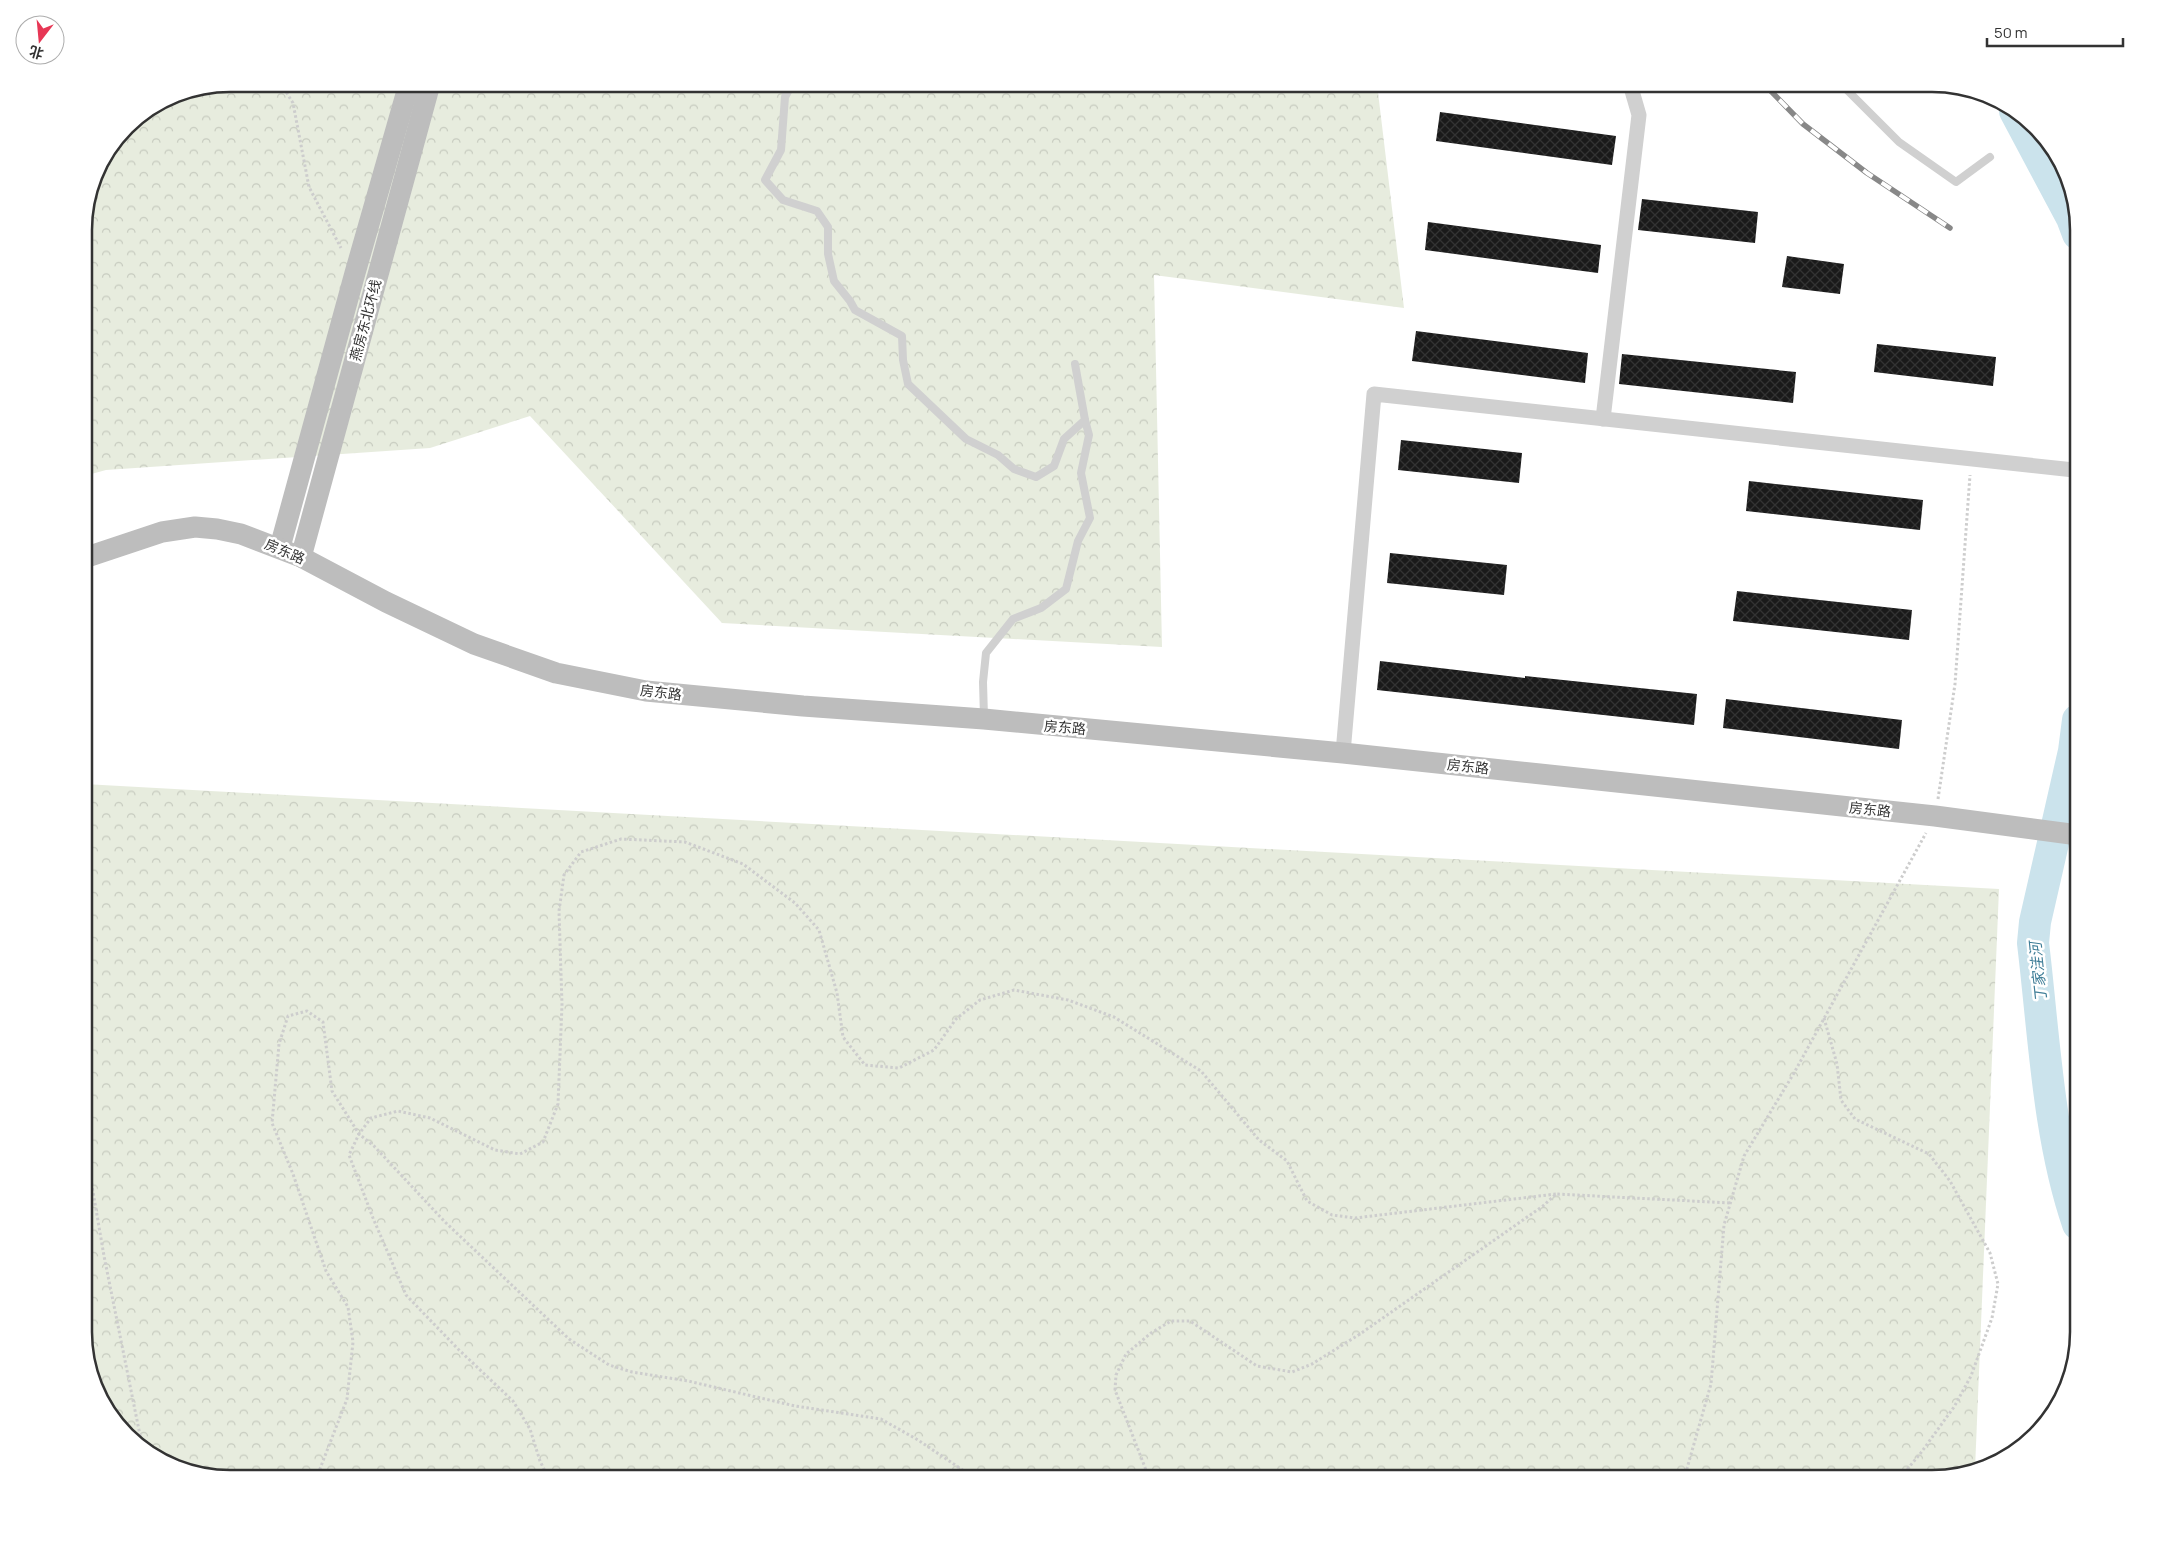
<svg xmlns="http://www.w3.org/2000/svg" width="2162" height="1563" font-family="Manrope,'Noto Sans SC',sans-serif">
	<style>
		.forest { fill: url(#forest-crowns) }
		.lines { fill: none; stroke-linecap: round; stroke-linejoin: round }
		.river { stroke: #cbe3ec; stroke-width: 32 }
		.building { fill: url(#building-cross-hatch) }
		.path { stroke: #cdcdcd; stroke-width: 3; stroke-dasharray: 2.5 2.5; stroke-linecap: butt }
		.lane { stroke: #d0d0d0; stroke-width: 8 }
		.street { stroke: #d0d0d0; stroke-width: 15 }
		.secondary { stroke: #bdbdbd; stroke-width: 21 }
		.rail-casing { stroke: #888; stroke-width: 5.5 }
		.rail { stroke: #fff; stroke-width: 4; stroke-dasharray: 11; stroke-linecap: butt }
		.labels { text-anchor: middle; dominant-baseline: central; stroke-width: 5; stroke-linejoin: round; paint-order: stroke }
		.street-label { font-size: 14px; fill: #333; stroke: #fff }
		.water-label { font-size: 15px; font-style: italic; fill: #3e7d97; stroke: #fff }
		.rim { fill: none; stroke: #333; stroke-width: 2.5 }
	</style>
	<defs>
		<pattern id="forest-crowns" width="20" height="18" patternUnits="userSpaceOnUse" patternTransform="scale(1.25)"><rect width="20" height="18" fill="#e7ecde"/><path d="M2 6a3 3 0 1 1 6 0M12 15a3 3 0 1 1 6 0" fill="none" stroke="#c7cbbf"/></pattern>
		<pattern id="building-cross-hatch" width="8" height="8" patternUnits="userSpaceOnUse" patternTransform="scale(1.25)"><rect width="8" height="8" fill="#1a1a1a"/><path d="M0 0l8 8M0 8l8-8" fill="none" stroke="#333"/></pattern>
	</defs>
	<rect width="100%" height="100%" fill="#fff"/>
	<g class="forest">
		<path d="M230,84H1377L1404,308L1154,275L1162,647L722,623L530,416L430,448L106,470L84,476V221L95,174L127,126L174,95Z"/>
		<path d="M84,784L1999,889L1975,1469L1932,1479H230L183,1471L141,1449L103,1406L84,1342Z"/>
	</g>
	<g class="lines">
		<g class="river">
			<path d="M2015,111L2072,218L2078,234"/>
			<path d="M2078,720L2074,751L2035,922L2033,943C2044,1034 2048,1137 2078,1224"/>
		</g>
	</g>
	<g class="building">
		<path d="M1440,112L1616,136L1612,165L1436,141Z"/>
		<path d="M1642,199L1758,212L1755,243L1638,230Z"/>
		<path d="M1428,222L1601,245L1598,273L1425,250Z"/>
		<path d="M1787,256L1844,264L1840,294L1782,287Z"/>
		<path d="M1416,331L1588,353L1585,383L1412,361Z"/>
		<path d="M1877,344L1996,357L1993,386L1874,372Z"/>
		<path d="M1622,354L1796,372L1793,403L1619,384Z"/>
		<path d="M1401,440L1522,453L1519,483L1398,470Z"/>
		<path d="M1749,481L1923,500L1920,530L1746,511Z"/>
		<path d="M1390,553L1507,565L1504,595L1387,583Z"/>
		<path d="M1737,591L1912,610L1909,640L1733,621Z"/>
		<path d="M1380,661L1525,678V676L1697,694L1694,725L1377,690Z"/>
		<path d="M1726,699L1902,720L1899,749L1723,728Z"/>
	</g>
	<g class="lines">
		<g class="path">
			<path d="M281,84L293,103L309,187L341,248"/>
			<path d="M1938,799L1955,684L1970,475"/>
			<path d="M1824,1018L1837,1064L1841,1100L1855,1119L1929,1154L1950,1181L1990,1253L1998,1284L1992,1318L1971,1376L1954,1407L1920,1454L1899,1479"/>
			<path d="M84,1139L104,1256L143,1450"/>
			<path d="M316,1479L347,1399L353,1342L348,1307L326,1271L293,1174L272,1123L279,1044L288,1016L307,1011L323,1022L332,1091L359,1134L374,1146L445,1222L569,1339L609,1365L632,1372L688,1381L795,1406L881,1419L918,1440L976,1479"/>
			<path d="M549,1479L540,1461L530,1429L513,1401L458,1349L406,1295L373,1218L349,1155L359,1134L371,1118L398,1111L430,1118L495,1150L520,1154L543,1142L558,1104L562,1005L559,911L564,875L581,852L621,839L685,842L743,864L795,903L819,930L837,993L843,1037L865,1065L899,1068L934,1050L956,1019L980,1000L1014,990L1068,1000L1114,1017L1201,1071L1259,1140L1287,1161L1307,1201L1332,1215L1355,1218L1556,1194"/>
			<path d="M1144,1479L1146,1470L1115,1390L1116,1375L1126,1354L1151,1333L1171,1321H1190L1257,1366L1292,1372L1312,1364L1360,1334L1543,1206L1556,1194L1731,1203"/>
			<path d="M1684,1479L1711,1384L1724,1225L1744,1156L1794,1073L1926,833"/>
		</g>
		<g class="lane">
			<path d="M792,84L785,97L781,150L765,180L783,200L817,211L828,227V254L834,281L850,301L855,310L902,336L903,360L908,384L966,439L998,455L1014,469L1036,477L1054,466L1064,439L1085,420L1075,364"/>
			<path d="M1841,84L1899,142L1956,182L1990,157"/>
			<path d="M984,717L983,682L986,653L1013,619L1041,608L1066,589L1078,541L1090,518L1081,473L1089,435L1085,420"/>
		</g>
		<g class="street">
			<path d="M1603,419L1639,115L1630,84"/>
			<path d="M1343,753L1374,394L2074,470"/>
		</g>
		<g class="secondary">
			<path d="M280,547L355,273L409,84"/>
			<path d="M301,557L430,84"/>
			<path d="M84,558L162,532L195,527L217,529L241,534L301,557L386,602L474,644L556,673L646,691L803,706L984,719L1343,753L1935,816L2078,835"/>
		</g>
		<g class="rail-casing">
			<path id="rail" d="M1764,84L1803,124L1867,173L1950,228"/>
		</g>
		<use href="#rail" class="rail"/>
	</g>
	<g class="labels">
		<g class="street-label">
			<text transform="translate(365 320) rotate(-75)">燕房东北环线</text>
			<text transform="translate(285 551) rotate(23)">房东路</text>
			<text transform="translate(661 692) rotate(7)">房东路</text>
			<text transform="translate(1065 727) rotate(5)">房东路</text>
			<text transform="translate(1468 766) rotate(6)">房东路</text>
			<text transform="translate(1870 809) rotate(6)">房东路</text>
		</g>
		<g class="water-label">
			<text transform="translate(2038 972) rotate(-96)">丁家洼河</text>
		</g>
	</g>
	<path d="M0 0H2162V1563H0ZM230 92H1932A138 138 0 0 1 2070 230V1332A138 138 0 0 1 1932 1470H230A138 138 0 0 1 92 1332V230A138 138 0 0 1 230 92Z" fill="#fff" fill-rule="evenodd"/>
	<path class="rim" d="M230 92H1932A138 138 0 0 1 2070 230V1332A138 138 0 0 1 1932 1470H230A138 138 0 0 1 92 1332V230A138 138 0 0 1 230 92Z"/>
	<g transform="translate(40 40) rotate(196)"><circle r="24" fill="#ffffff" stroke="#adadad"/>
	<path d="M0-4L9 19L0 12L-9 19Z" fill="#e73755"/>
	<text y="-8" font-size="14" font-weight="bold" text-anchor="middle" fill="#333333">北</text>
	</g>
	<path d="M1987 38v8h136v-8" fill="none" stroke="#333333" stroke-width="2.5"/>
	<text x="1994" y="38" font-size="15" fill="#333333" stroke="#ffffff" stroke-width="4" paint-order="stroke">50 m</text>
</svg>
